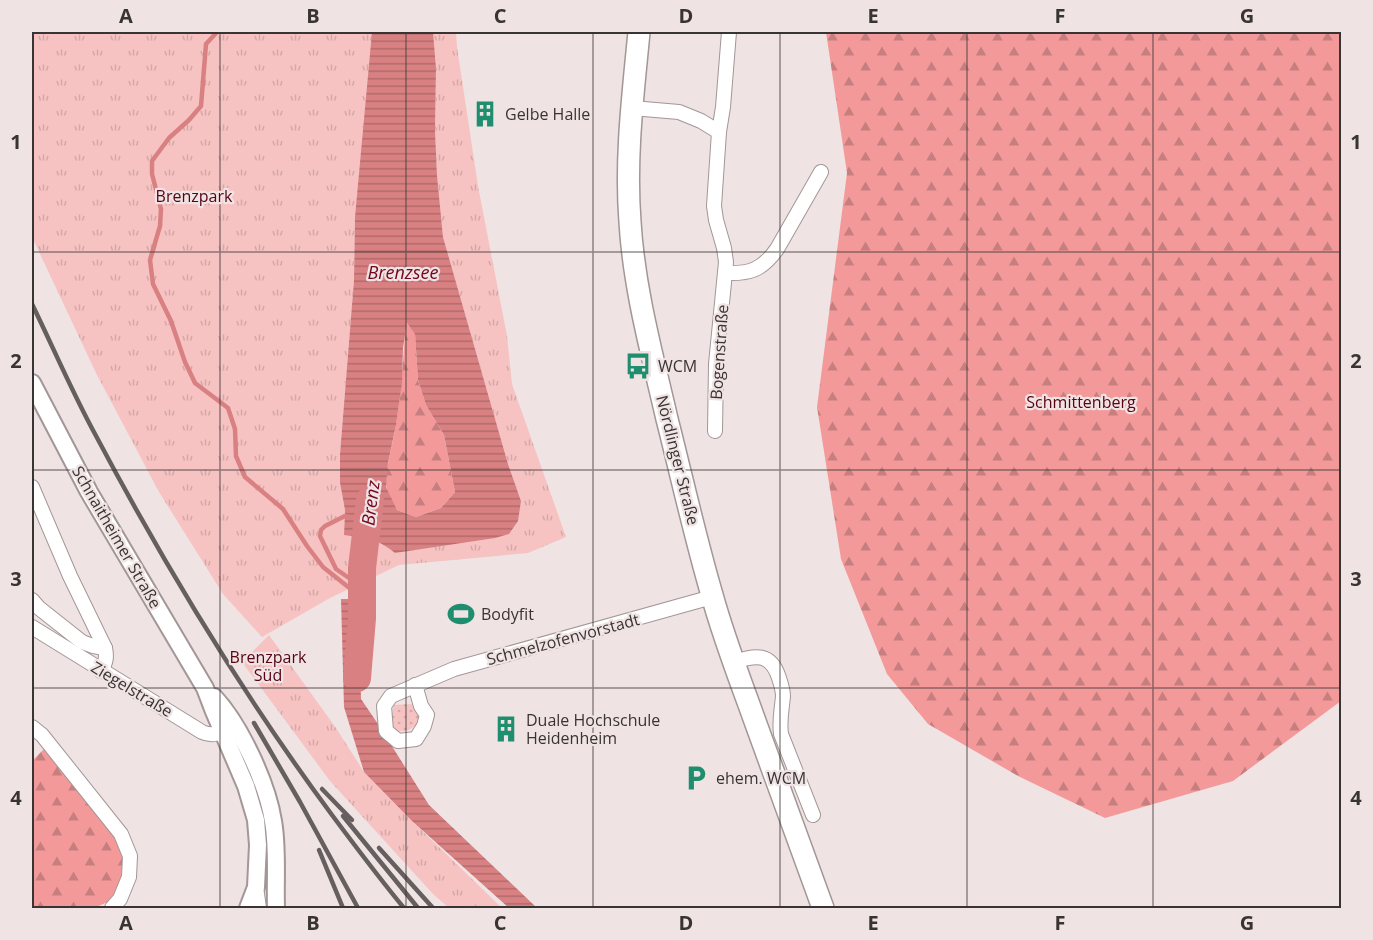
<svg xmlns="http://www.w3.org/2000/svg" width="1373" height="940" font-family="'Open Sans',sans-serif">
	<style>
		.grass { fill: url(#grass-dots) }
		.forest { fill: url(#forest-firs) }
		.park { fill: url(#park-tufts); fill-rule: evenodd }
		.water { fill: url(#water-rules); fill-rule: evenodd }
		.lines { fill: none; stroke-linecap: round; stroke-linejoin: round }
		.stream { stroke: #d98182; stroke-width: 4.5 }
		.river { stroke: #d98182; stroke-width: 28 }
		.minor-casing { stroke: #a29696; stroke-width: 16 }
		.tertiary-casing { stroke: #a29696; stroke-width: 20 }
		.primary-casing { stroke: #a29696; stroke-width: 24 }
		.minor { stroke: #fff; stroke-width: 14 }
		.tertiary { stroke: #fff; stroke-width: 16 }
		.primary { stroke: #fff; stroke-width: 21 }
		.rail { stroke: #665f5f; stroke-width: 4.5 }
		.grid { fill: none; stroke: #393434; stroke-width: 1.5; stroke-opacity: 0.55 }
		.labels { text-anchor: middle; dominant-baseline: central; stroke-width: 4.5; stroke-linejoin: round; paint-order: stroke }
		.poi-label { font-size: 16px; fill: #393434; stroke: #f0e3e3; text-anchor: start }
		.park-label { font-size: 16px; fill: #560414; stroke: #f0e3e3 }
		.street-label { font-size: 16px; fill: #393434; stroke: #f0e3e3 }
		.water-label { font-size: 18px; font-style: italic; fill: #73041d; stroke: #f0e3e3 }
		.neatline { fill: none; stroke: #393434; stroke-width: 2 }
		.grid-label { font-size: 20px; text-anchor: middle; font-weight: bold; fill: #393434 }
	</style>
	<defs>
		<pattern id="grass-dots" width="8" height="8" patternUnits="userSpaceOnUse" patternTransform="scale(1.5)"><rect width="8" height="8" fill="#f6c3c2"/><path d="M2 2h.1M6 6h.1" fill="none" stroke="#d4a8a7" stroke-width="1.8" stroke-linecap="round"/></pattern>
		<pattern id="forest-firs" width="22" height="20" patternUnits="userSpaceOnUse" patternTransform="scale(1.5)"><rect width="22" height="20" fill="#f4999a"/><path d="M5 1l3.5 6h-7zM16 11l3.5 6h-7z" fill="#c77e7e"/></pattern>
		<pattern id="park-tufts" width="24" height="20" patternUnits="userSpaceOnUse" patternTransform="scale(1.5)"><rect width="24" height="20" fill="#f6c3c2"/><path d="M3 7l-1-3M5 7V3M7 7l1-3M15 17l-1-3M17 17v-4M19 17l1-3" fill="none" stroke="#d4a8a7"/></pattern>
		<pattern id="water-rules" width="6" height="5" patternUnits="userSpaceOnUse" patternTransform="scale(1.5)"><rect width="6" height="5" fill="#d98182"/><path d="M0 2.5h6" fill="none" stroke="#b16a6b"/></pattern>
	</defs>
	<rect width="100%" height="100%" fill="#f0e3e3"/>
	<path class="grass" d="M412,704L421,718C412,730 409,732 394,731L391,720L394,705Z"/>
	<g class="forest">
		<path d="M826,32H1341V701L1233,781L1105,818L1018,776L928,724L887,674L841,559L817,407L847,173Z"/>
		<path d="M406,322L415,333L418,380L426,405L444,435L455,492L441,508L416,517L397,510C393,503 387,493 386,485C386,464 393,445 396,424C402,390 403,356 406,322Z"/>
		<path d="M44,749L113,835L123,855L121,883L110,901L94,908H32V761Z"/>
	</g>
	<g class="park">
		<path d="M32,32H456L457,47L478,186L507,336L512,384L566,537L528,553L399,565L330,598L262,637L223,594L159,492L97,375L32,237ZM436,69L435,130L437,175L443,237L508,464L521,501L441,545L395,553C376,538 367,538 344,535L345,510L340,483V454L354,280L355,217Z"/>
		<path d="M269,635L336,728L364,772L412,821L502,908H449L433,894L330,781L242,662Z"/>
	</g>
	<g class="water">
		<path d="M372,32H433L436,69L435,130L437,175L443,237L508,464L521,501L518,521L509,534L495,538L395,553C376,538 367,538 344,535L345,510L340,483V454L354,280L355,217ZM407,323L415,334L418,380L426,405L444,435L455,492L441,508L416,517L397,510L386,487L388,463L396,425L402,383L403,348Z"/>
		<path d="M341,599H358L361,699L378,724L429,805L537,908H509L412,821L364,772L344,707Z"/>
	</g>
	<g class="lines">
		<g class="stream">
			<path d="M217,32L206,44L201,106L189,120L169,138L152,161V174L161,209L160,226L150,260L153,284L171,321L185,362L195,383L228,408L235,429L236,456L245,477L283,509L307,546L323,567L362,598"/>
			<path d="M348,517L345,516L325,526L321,530L320,536L336,569L362,587"/>
		</g>
		<path class="river" d="M357,678L362,618V568L370,500"/>
		<g class="minor-casing">
			<g id="minor">
				<path d="M632,108L679,112L701,121L719,132"/>
				<path d="M725,273C750,274 762,270 777,249L821,172"/>
				<path d="M715,431L716,364L726,262L724,248L716,220L714,206L719,132L723,107L729,32"/>
				<path d="M32,487L70,576L105,648C107,657 106,662 101,671"/>
				<path d="M32,600L39,608L82,642L93,646L105,648"/>
				<path d="M32,627L202,732C213,737 220,733 230,727"/>
				<path d="M734,662C755,655 771,652 779,678C781,684 783,690 783,696C782,709 779,720 781,734L813,815"/>
				<path d="M415,685L421,706L427,715L424,726L416,739L398,741L386,731L384,706L391,696L454,669L712,597"/>
				<path d="M32,727L42,735L121,834L130,856L129,877L120,899L112,908"/>
				<path d="M256,887L259,908"/>
			</g>
		</g>
		<g class="tertiary-casing">
			<g id="tertiary">
				<path d="M32,383L89,492L205,688L213,709L246,786L256,820L258,845L256,887L248,908"/>
				<path d="M214,697C240,725 267,783 273,821C278,849 275,880 276,908"/>
			</g>
		</g>
		<g class="primary-casing">
			<path id="primary" d="M639,32C633,95 625,158 630,222C634,289 652,354 667,419C682,478 695,537 712,595C724,639 741,682 756,724C779,786 801,847 823,908"/>
		</g>
		<use href="#minor" class="minor"/>
		<use href="#tertiary" class="tertiary"/>
		<use href="#primary" class="primary"/>
		<g class="rail">
			<path d="M32,304C53,347 72,392 95,434C165,566 243,695 332,815C356,847 379,878 404,908"/>
			<path d="M254,723L300,802L358,908"/>
			<path d="M322,789L352,820"/>
			<path d="M343,816L418,908"/>
			<path d="M379,848L433,908"/>
			<path d="M319,850L343,908"/>
		</g>
	</g>
	<path class="grid" d="M220,32V908M406,32V908M593,32V908M780,32V908M967,32V908M1153,32V908M32,252H1342M32,470H1342M32,688H1342"/>
	<defs>
		<g id="building-bare" transform="scale(2.07)"><path d="M-4-6H4V6H1V3H-1V6H-4ZM-2.5-4.3h1.7v1.8h-1.7ZM.8-4.3h1.7v1.8H.8ZM-2.5-1h1.7V.8h-1.7ZM.8-1h1.7V.8H.8Z" fill="#1e8e6f" stroke="#f0e3e3" stroke-width="2.5" paint-order="stroke"/></g>
		<g id="bus-bare" transform="scale(2.07)"><path d="M-5-6H5V4H4V6H2V4H-2V6H-4V4H-5ZM-3.5-4V0h7V-4ZM-3.5 1.2v1.5H-2V1.2ZM2 1.2v1.5H3.5V1.2Z" fill="#1e8e6f" stroke="#f0e3e3" stroke-width="2.5" paint-order="stroke"/></g>
		<g id="stadium-bare" transform="scale(2.07)"><path d="M0-5a6.5 5 0 1 0 0 10a6.5 5 0 1 0 0-10ZM-3.5-1.8h7v3.6h-7Z" fill="#1e8e6f" stroke="#f0e3e3" stroke-width="2.5" paint-order="stroke"/></g>
		<g id="parking-bare" transform="scale(2.07)"><path d="M-3.5-5.5H1a3.5 3.5 0 0 1 0 7H-1V5.5H-3.5ZM-1-3.4V-.6H.8a1.4 1.4 0 0 0 0-2.8Z" fill="#1e8e6f" stroke="#f0e3e3" stroke-width="2.5" paint-order="stroke"/></g>
	</defs>
	<g fill-rule="evenodd">
		<use href="#building-bare" x="485" y="114"/>
		<use href="#bus-bare" x="638" y="366"/>
		<use href="#stadium-bare" x="461" y="614"/>
		<use href="#building-bare" x="506" y="729"/>
		<use href="#parking-bare" x="696" y="778"/>
	</g>
	<g class="labels">
		<g class="poi-label">
			<text x="505" y="114">Gelbe Halle</text>
			<text x="658" y="366">WCM</text>
			<text x="481" y="614">Bodyfit</text>
			<text x="526" y="720">Duale Hochschule<tspan x="526" dy="18">Heidenheim</tspan></text>
			<text x="716" y="778">ehem. WCM</text>
		</g>
		<g class="park-label">
			<text x="194" y="196">Brenzpark</text>
			<text x="1081" y="402">Schmittenberg</text>
			<text x="268" y="657">Brenzpark<tspan x="268" dy="18">Süd</tspan></text>
		</g>
		<g class="street-label">
			<text transform="translate(719 352) rotate(-86)">Bogenstraße</text>
			<text transform="translate(678 460) rotate(76)">Nördlinger Straße</text>
			<text transform="translate(117 537) rotate(60)">Schnaitheimer Straße</text>
			<text transform="translate(563 639) rotate(-15)">Schmelzofenvorstadt</text>
			<text transform="translate(132 689) rotate(31)">Ziegelstraße</text>
		</g>
		<g class="water-label">
			<text x="403" y="272">Brenzsee</text>
			<text transform="translate(370 503) rotate(-83)">Brenz</text>
		</g>
	</g>
	<rect width="1373" height="940" fill="none" stroke="#f0e3e3" stroke-width="66"/>
	<rect x="33" y="33" width="1307" height="874" class="neatline"/>
	<g class="grid-label">
		<text x="126" y="23">A</text>
		<text x="313" y="23">B</text>
		<text x="500" y="23">C</text>
		<text x="686" y="23">D</text>
		<text x="873" y="23">E</text>
		<text x="1060" y="23">F</text>
		<text x="1247" y="23">G</text>
		<text x="16" y="149">1</text>
		<text x="1356" y="149">1</text>
		<text x="16" y="368">2</text>
		<text x="1356" y="368">2</text>
		<text x="16" y="586">3</text>
		<text x="1356" y="586">3</text>
		<text x="16" y="805">4</text>
		<text x="1356" y="805">4</text>
		<text x="126" y="930">A</text>
		<text x="313" y="930">B</text>
		<text x="500" y="930">C</text>
		<text x="686" y="930">D</text>
		<text x="873" y="930">E</text>
		<text x="1060" y="930">F</text>
		<text x="1247" y="930">G</text>
	</g>
</svg>
